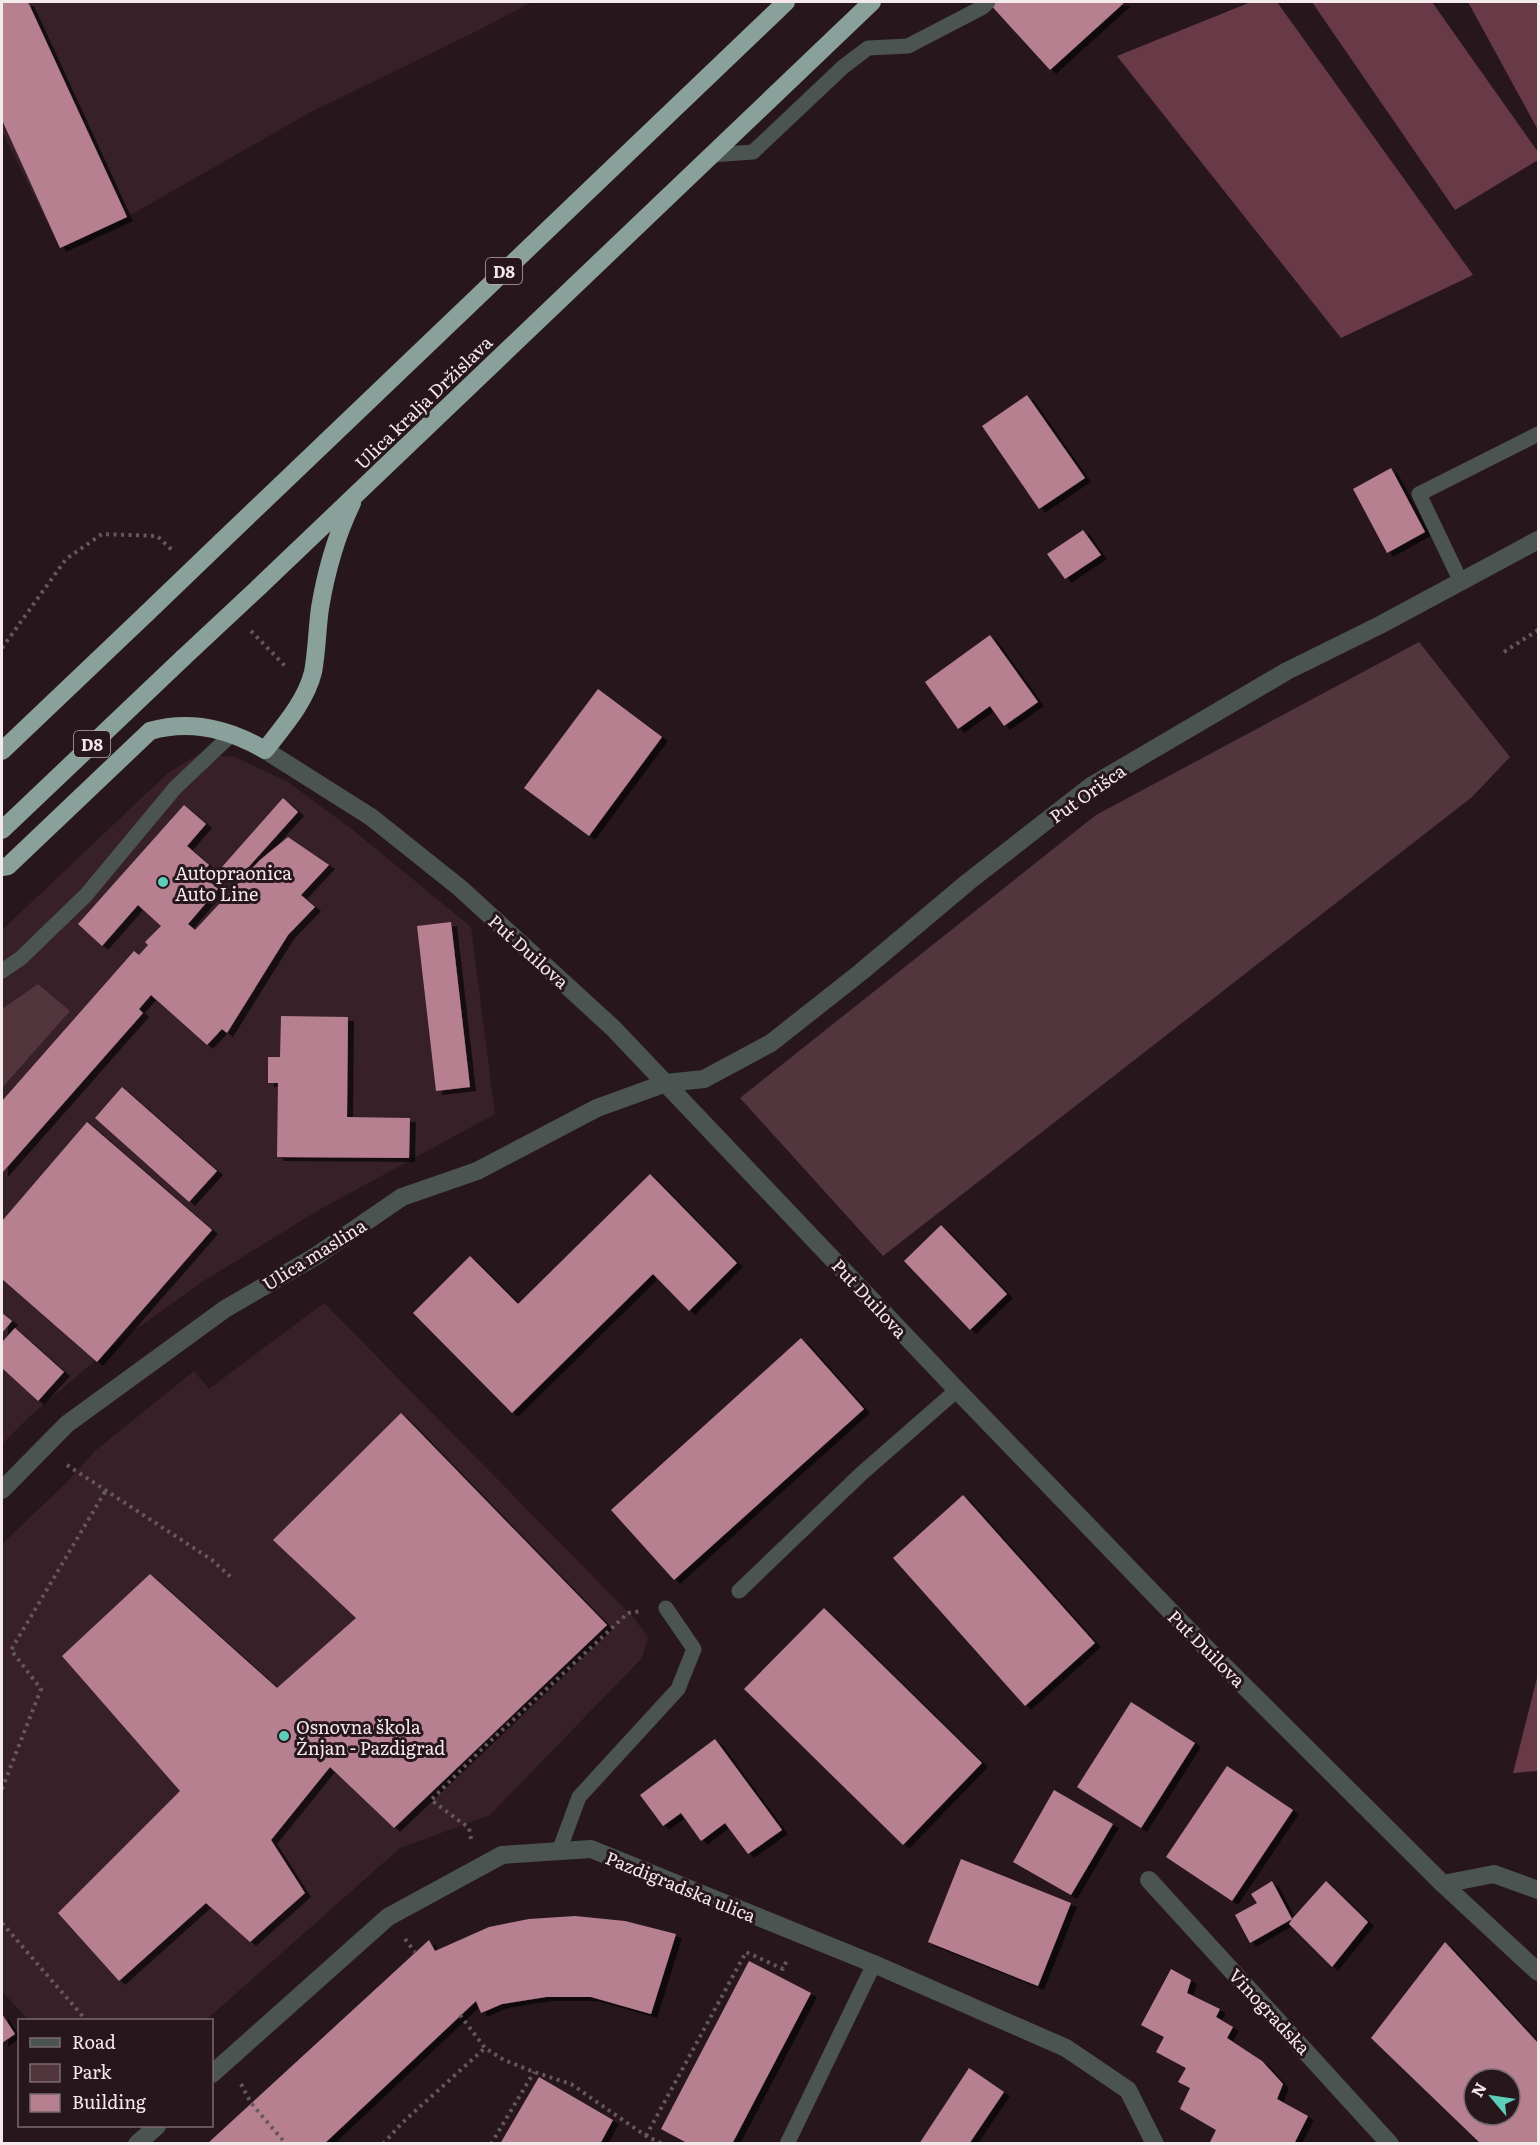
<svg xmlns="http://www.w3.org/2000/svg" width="1540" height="2145" font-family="Literata,serif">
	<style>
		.built { fill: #372027 }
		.green { fill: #53353d }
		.forest { fill: #683947 }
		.building { fill: #b68090; fill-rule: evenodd; filter: url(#shadow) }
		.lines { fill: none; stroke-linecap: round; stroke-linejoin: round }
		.path { stroke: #66575b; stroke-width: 4; stroke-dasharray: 3 4.5; stroke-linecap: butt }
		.lane { stroke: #4b5451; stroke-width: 15 }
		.street { stroke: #4b5451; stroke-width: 18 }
		.highway { stroke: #8aa19b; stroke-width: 18 }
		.highway-bridge { stroke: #8aa19b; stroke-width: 18 }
		.poi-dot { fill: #5dceb9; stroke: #27171c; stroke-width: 2 }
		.labels { text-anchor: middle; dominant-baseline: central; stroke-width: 6; stroke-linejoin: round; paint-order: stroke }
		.shield { fill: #27171c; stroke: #b6aaad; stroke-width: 1.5 }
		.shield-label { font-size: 16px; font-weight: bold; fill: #f4e9eb }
		.street-label { font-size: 18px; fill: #f4e9eb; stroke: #27171c }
		.poi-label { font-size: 18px; fill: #f4e9eb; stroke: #27171c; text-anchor: start }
	</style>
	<defs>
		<filter id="shadow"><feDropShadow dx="6" dy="4" stdDeviation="0" flood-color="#0009"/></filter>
	</defs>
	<rect width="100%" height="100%" fill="#27171c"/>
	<g class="built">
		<path d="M2,2H532L477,31L309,113L127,217L60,248L2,131Z"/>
		<path d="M199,754L235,757L288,782L353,830L471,927L495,1114L317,1211L202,1282L110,1348L29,1417L2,1444V1088L70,1011L5,1008L2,1009V930L168,773Z"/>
		<path d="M324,1303L633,1617L648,1637L642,1658L490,1815L400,1848L206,2020H28L2,1991V1544L65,1484L95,1451L194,1371L209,1389Z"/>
	</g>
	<g class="green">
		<path d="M1419,642L1510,757L1472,797L883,1256L740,1098L1096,815Z"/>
		<path d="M38,984L70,1011L2,1088V1009Z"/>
	</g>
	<g class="forest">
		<path d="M1251,2H1277L1473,275L1341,338L1117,56Z"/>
		<path d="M1312,2H1432L1538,152V160L1455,210Z"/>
		<path d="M1468,2H1538V130Z"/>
		<path d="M1538,1674V1771L1513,1773Z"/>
	</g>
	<g class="building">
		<path d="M2,2H28L127,217L60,248L2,120Z"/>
		<path d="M988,2H1125L1050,70Z"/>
		<path d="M1027,395L1085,478L1039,509L982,426Z"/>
		<path d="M1391,468L1425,532L1387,553L1353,489Z"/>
		<path d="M1083,530L1101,555L1065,579L1047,554Z"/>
		<path d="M990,635L1038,702L1004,726L990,706L958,729L925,682Z"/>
		<path d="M598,689L662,737L589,836L524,788Z"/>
		<path d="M283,798L298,812L237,880L222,867Z"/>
		<path d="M184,805L206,824L187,846L209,865L201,874L218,889L188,924L195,930L260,860L288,837L329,865L301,895L315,907L288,935L227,1033L222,1029L207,1045L151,995L139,1009L143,1013L2,1173V1101L134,951L139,955L148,945L145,942L161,926L138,905L102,946L78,924Z"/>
		<path d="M451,922L470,1087L436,1091L417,926Z"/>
		<path d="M281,1016L348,1017L347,1117L410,1118L409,1158L277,1157L278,1083H268V1057H280Z"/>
		<path d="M122,1087L217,1171L189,1202L95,1118Z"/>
		<path d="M87,1122L212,1230L97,1362L2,1279V1221Z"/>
		<path d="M650,1174L737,1263L689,1311L653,1274L512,1413L413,1313L470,1256L518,1304Z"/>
		<path d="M941,1225L1007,1294L970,1330L904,1261Z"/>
		<path d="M2,1313L12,1321L2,1333Z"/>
		<path d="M15,1328L64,1372L38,1401L2,1368V1342Z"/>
		<path d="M801,1338L864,1409L674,1580L611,1510Z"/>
		<path d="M401,1413L607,1625L394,1828L330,1767L271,1840L305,1893L250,1942L206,1903L119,1981L58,1913L180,1791L62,1656L150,1574L277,1688L356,1618L273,1540Z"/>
		<path d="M963,1495L1095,1643L1025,1706L893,1558Z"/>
		<path d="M824,1608L982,1763L903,1845L744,1689Z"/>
		<path d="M1131,1702L1195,1743L1141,1828L1077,1787Z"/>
		<path d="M715,1739L782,1830L748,1854L725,1823L701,1841L681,1813L663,1826L640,1795Z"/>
		<path d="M1227,1766L1293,1810L1232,1901L1166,1857Z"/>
		<path d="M1054,1790L1113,1824L1071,1895L1013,1862Z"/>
		<path d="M961,1859L1071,1903L1038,1986L928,1942Z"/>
		<path d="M1272,1881L1292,1919L1326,1881L1368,1922L1332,1967L1289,1924L1292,1919L1250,1943L1235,1915L1257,1903L1251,1894Z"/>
		<path d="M575,1916L625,1921L676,1934L651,2014L591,1997H546L502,2004L481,2013L476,2001L324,2144H207L429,1940L435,1951L489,1927L529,1919Z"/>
		<path d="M1445,1942L1538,2043V2144H1481L1371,2038ZM1474,2079H1510V2115H1474Z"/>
		<path d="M749,1961L811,1993L732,2144H689L661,2129Z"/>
		<path d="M1171,1969L1191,1980L1187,1993L1220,2009L1216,2017L1233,2027L1227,2038L1262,2061L1283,2084L1277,2099L1308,2116L1294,2144H1209L1216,2130L1180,2109L1190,2088L1178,2082L1186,2068L1156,2052L1164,2037L1141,2025Z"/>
		<path d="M2,2014L15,2034L2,2043Z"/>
		<path d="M969,2068L1004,2092L969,2144H919Z"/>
		<path d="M539,2077L613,2120L600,2144H500Z"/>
	</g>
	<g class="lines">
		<g class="path">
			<path d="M251,631L285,666"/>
			<path d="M2,648L66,559L102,534L157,536L172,550"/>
			<path d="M1504,652L1538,630"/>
			<path d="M67,1465L212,1560L233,1579"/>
			<path d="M2,1789L41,1689L11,1650L106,1490"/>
			<path d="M471,1839L469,1828L431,1800L483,1748L628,1613L641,1611"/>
			<path d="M2,1923L86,2020"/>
			<path d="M405,1939L415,1952"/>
			<path d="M460,2015L485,2048L504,2060L534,2072L571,2084L646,2136L663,2144"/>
			<path d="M241,2084L251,2103L286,2144"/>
			<path d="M646,2136L746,1952L783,1969L787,1960"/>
			<path d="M383,2144L402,2123L485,2048"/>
			<path d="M491,2144L534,2072"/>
		</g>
		<g class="lane">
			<path d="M711,155L753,152L843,67L868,48L908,46L983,7L988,2"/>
			<path d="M1461,582L1419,494L1538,434"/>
			<path d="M2,971L21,958L86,895L175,788L233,733"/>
			<path d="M739,1591L861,1474L957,1390"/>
			<path d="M559,1851L579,1797L678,1689L694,1649L666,1608"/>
			<path d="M787,2144L874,1964"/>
		</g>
		<g class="street">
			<path d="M265,750L371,817L460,888L613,1028L957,1390L1204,1646L1443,1884L1538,1972"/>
			<path d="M2,1490L67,1424L225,1309L316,1256L402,1197L477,1171L597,1108L666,1083L704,1079L771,1043L861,972L968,882L1091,786L1287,671L1380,625L1538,540"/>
			<path d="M1149,1880L1390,2144"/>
			<path d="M1443,1884L1494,1874L1538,1890"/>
			<path d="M212,2074L388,1917L502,1855L591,1849L874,1964L1066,2048L1128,2090L1155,2144"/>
			<path d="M137,2144L157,2126"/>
		</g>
		<g class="highway">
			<path d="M222,541L786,2"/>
			<path d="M259,587L872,2"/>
			<path d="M2,751L146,614"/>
			<path d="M2,830L183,658"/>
			<path d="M2,867L8,866L150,731C191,719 229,729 265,750C283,727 306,701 313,672C317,651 317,629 320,608C326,572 336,536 352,503"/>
		</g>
		<g class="highway-bridge">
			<path d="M146,614L222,541"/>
			<path d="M183,658L259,587"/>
		</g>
	</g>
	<g class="poi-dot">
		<circle cx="163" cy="882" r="6"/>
		<circle cx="284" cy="1736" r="6"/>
	</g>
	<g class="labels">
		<g class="shield">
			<rect x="486" y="258" width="36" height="26" rx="4.5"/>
			<rect x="74" y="731" width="36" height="26" rx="4.5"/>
		</g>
		<g class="shield-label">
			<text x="504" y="271">D8</text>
			<text x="92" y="744">D8</text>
		</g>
		<g class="street-label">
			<text transform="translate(423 402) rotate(-44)">Ulica kralja Držislava</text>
			<text transform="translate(1087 793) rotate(-35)">Put Orišca</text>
			<text transform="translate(529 951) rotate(42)">Put Duilova</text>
			<text transform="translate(314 1254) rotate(-32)">Ulica maslina</text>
			<text transform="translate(870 1298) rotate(47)">Put Duilova</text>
			<text transform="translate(1207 1648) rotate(45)">Put Duilova</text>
			<text transform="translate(681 1886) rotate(22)">Pazdigradska ulica</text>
			<text transform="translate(1270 2011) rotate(47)">Vinogradska</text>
		</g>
		<g class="poi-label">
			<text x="175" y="872">Autopraonica<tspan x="175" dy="21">Auto Line</tspan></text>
			<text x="296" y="1726">Osnovna škola<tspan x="296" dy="21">Žnjan - Pazdigrad</tspan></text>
		</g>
	</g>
	<rect width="1540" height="2145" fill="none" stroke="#f4e9eb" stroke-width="6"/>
	<rect x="18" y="2019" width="195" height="108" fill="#27171c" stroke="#796b6f" stroke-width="1.5"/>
	<rect x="30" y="2038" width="30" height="9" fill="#4b5451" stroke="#796b6f" stroke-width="1.5"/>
	<text x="72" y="2049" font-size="18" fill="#f4e9eb">Road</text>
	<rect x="30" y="2064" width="30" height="18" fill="#53353d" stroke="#796b6f" stroke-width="1.5"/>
	<text x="72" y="2079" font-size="18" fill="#f4e9eb">Park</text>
	<rect x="30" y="2094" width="30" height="18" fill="#b68090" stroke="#796b6f" stroke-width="1.5"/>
	<text x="72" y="2109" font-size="18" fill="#f4e9eb">Building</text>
	<g transform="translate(1492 2097) rotate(299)"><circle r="28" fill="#27171c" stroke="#796b6f" stroke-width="1.5"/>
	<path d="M0-4.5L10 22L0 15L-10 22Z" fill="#5dceb9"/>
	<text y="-9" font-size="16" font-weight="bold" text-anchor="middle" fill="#f4e9eb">N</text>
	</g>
</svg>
